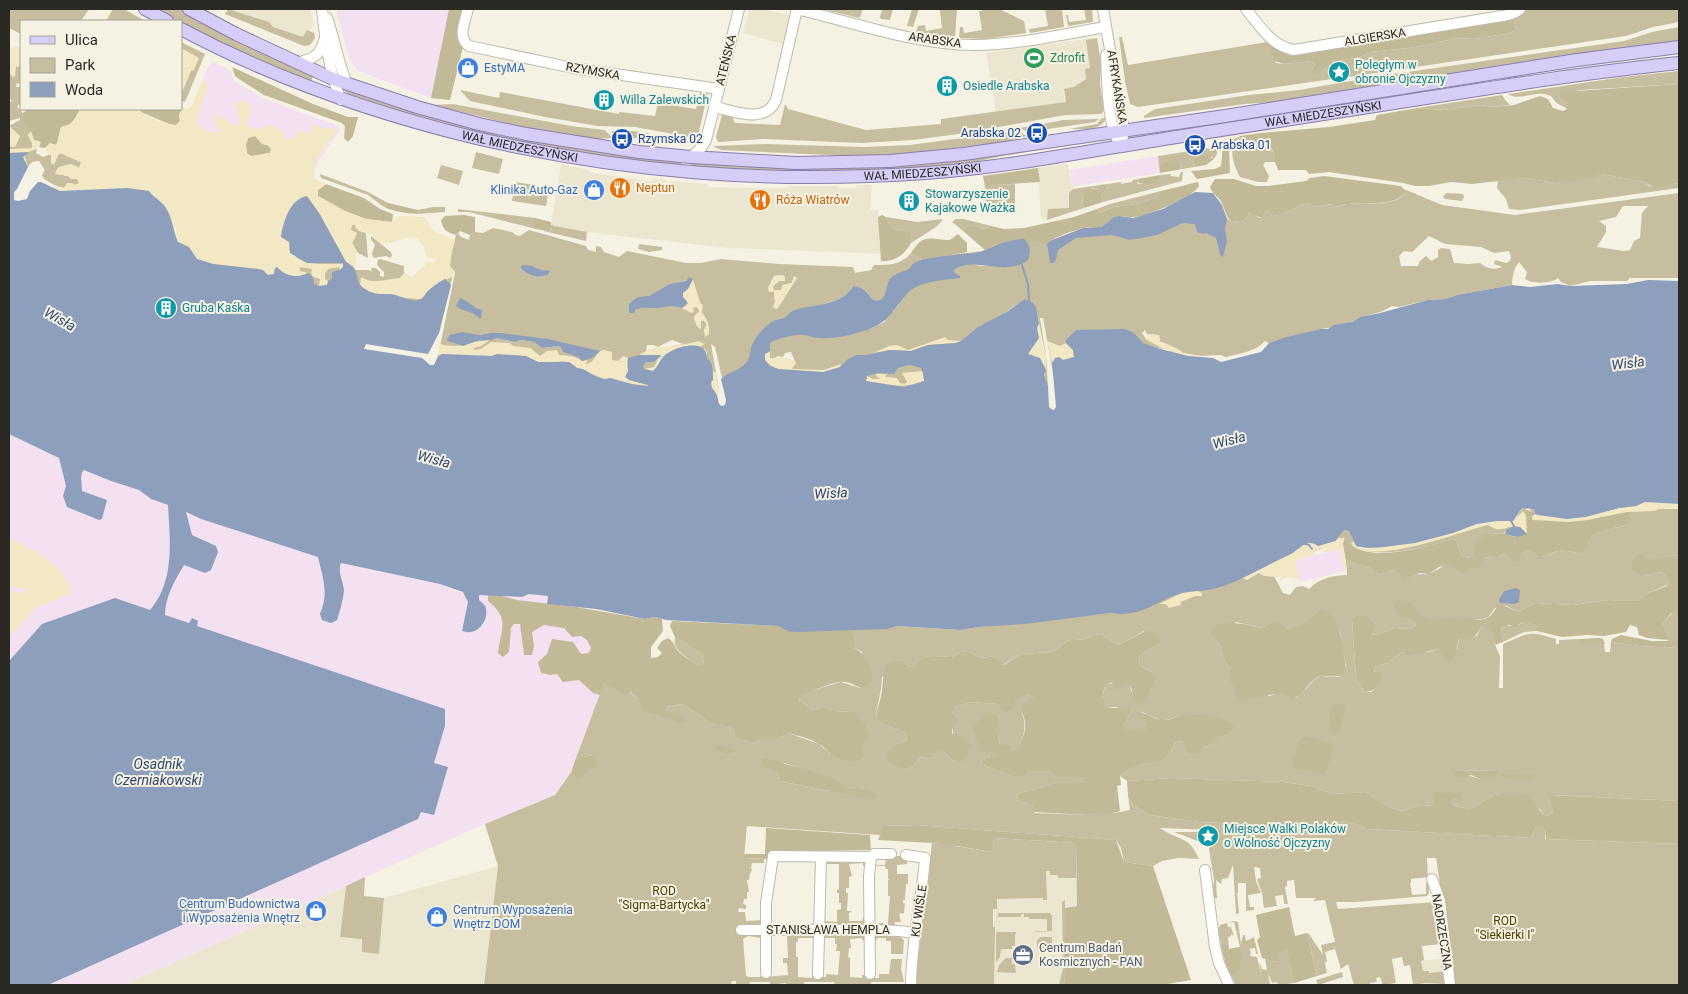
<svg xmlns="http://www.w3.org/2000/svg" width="1688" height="994" font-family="Roboto,sans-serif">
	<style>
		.built { fill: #ece6d0 }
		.industrial { fill: #f3e1f2 }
		.green { fill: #c7be9f; fill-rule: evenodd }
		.forest { fill: #c2b997 }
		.sand { fill: #f2e8c3; fill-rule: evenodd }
		.water { fill: #8d9fbc; fill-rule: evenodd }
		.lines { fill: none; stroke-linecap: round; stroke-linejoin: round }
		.stream { stroke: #8d9fbc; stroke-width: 2 }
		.minor-casing { stroke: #bdb9ab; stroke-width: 12 }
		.major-casing { stroke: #897eab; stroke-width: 14 }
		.minor { stroke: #fff; stroke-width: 10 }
		.major { stroke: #d6cdf8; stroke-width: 12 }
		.labels { text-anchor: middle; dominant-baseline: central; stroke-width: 4; stroke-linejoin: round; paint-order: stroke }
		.street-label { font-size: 12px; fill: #2b2924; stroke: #f6f2e3 }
		.leisure-label { font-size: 12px; fill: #27864d; stroke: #f6f2e3; text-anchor: start }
		.culture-label { font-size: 12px; fill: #0d838f; stroke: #f6f2e3; text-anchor: start }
		.shop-label { font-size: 12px; fill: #366cbe; stroke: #f6f2e3; text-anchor: start }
		.transit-label { font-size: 12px; fill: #164399; stroke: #f6f2e3; text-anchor: start }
		.food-label { font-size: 12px; fill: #c56008; stroke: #f6f2e3; text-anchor: start }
		.park-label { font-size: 12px; fill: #4e4000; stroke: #f6f2e3 }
		.service-label { font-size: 12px; fill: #4e5e75; stroke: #f6f2e3; text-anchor: start }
		.water-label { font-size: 14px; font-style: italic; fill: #2f4872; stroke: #f6f2e3 }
	</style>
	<rect width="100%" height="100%" fill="#f6f2e3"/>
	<g class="built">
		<path d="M228,9H310L314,24L305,38L265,25Z"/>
		<path d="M752,9H763L793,16L786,45L743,33L749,11Z"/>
		<path d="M1092,38L1097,42L1096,85L1063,90L1065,102L996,112L986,53Z"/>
		<path d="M561,164L585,169L593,173L651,181L654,179L666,180V182L668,183L672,181L709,184V187H711L771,188H788V186H839V188H856V185H872L870,210H878L880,254L735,248V249L587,232L551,225Z"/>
		<path d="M1068,164L1071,184L1074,186L1073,189L1069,193V208L1048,209L1047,220H1041L1038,168Z"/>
		<path d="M1076,843L1077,906L1065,907L1063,985H994L993,852Z"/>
		<path d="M498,866L484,985H123L346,886L340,937L363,939L362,952L379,954L384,898Z"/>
		<path d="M1443,958L1446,981L1425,984L1421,961Z"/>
	</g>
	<g class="industrial">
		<path d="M336,9H449L431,98L358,71L352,63L348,55Z"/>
		<path d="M213,62L230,70L235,81L262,98L338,126L340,130L318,161L314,170L315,178L313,183L200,146L183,107L186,109L191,108L209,65Z"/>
		<path d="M1158,156L1160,173L1074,186L1071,184L1069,170Z"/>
		<path d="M9,434L84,470L111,481L139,490L151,499L201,519L318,557L326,590L325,601L320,615L344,589L339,567L340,563L440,584L458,592L479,595L522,597L529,594L548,596L547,604L614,656L570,773L555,794L543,800L485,824L123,985H9Z"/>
		<path d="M1340,549L1345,571L1300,582L1295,560Z"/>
	</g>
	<g class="green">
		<path d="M9,9H89L81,21H21V34L9,28Z"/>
		<path d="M113,9H124L145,21H106Z"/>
		<path d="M155,9H180L229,35L314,75L310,83L277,70L181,24V21H177Z"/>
		<path d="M228,9L269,22L273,27L303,37L307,30L314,33L315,38L310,45L304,46L225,14Z"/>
		<path d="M822,9H863L860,17L859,18Z"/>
		<path d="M882,9H893L890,20L881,19L880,17Z"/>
		<path d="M912,9H919L913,27L907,26Z"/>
		<path d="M943,9H957L955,38L916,32L918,26L925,25L926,31L942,28L940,10Z"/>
		<path d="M982,9H999L1024,21L1026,33L986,39L959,38L960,27H963L964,33L982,30L979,11H982Z"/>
		<path d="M1045,9H1062L1064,27L1030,33L1029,29L1048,26Z"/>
		<path d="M1084,9H1092L1093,22L1068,26L1066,15H1068L1069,22L1086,20Z"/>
		<path d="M1525,9H1679V22L1653,27L1626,36L1341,78L1340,74H1342L1341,68L1336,69L1339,78L1138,107L1130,104L1125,81L1119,37H1122L1128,65L1267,42L1272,46V57L1276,63L1285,64L1313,61L1315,64L1312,70L1321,72L1334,62L1360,57L1371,52L1416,47L1458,38L1474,39L1510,33L1516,30L1514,18Z"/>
		<path d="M1679,27V41L1602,51L1274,102L1245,104L1144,118V116L1155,109L1249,95L1299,90L1380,76L1624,41L1652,32Z"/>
		<path d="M1097,38L1101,63L1100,84L1104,111L1101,114L1065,115L966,133L913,140L862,143L763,139L718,142L716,137L723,111L730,112L735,123L780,125L785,104L788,109L866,130L941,124V119L1066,102L1064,89L1074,87L1086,79L1085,69L1090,68L1086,40Z"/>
		<path d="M181,42L205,54L185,102L181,101Z"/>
		<path d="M16,66H21V84L17,83L16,87H21V102L17,107L23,113V118L31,131L28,135L32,143V149H37L36,153L43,157L51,154L54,164L58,155L61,153L81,162L79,168L71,164L59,167L56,174L68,176L77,179L79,183C63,192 58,187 44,179L42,175L45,170L39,161L32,162L28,167L24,155L27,152L9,153V146L15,147L20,136L9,126L20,120V118L9,121V102L12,101L9,97V73L13,77Z"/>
		<path d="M1679,71V84L1581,90L1558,94L1559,97L1567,104V109C1564,106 1559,105 1557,103C1553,100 1553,96 1548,95C1534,90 1519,102 1508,94L1623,77Z"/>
		<path d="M342,88C393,105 445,123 498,135C558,148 620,155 681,162V166C582,154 482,138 386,107C372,103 351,100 342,88Z"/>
		<path d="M460,90L499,98L500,92L619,114V112L655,116L658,103L696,109L700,93L702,91L708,92L698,136L695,138L635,127L598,126L545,117L470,101Z"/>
		<path d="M1502,95L1506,101L1510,105L1492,107L1481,105L1443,110L1417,108Z"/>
		<path d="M453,104L571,126L605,130L612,138L596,139L532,129L433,105Z"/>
		<path d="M1102,118H1106C1101,132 1082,129 1069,129L1097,124Z"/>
		<path d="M1099,119L1095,122L1028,132L1020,128L1064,120Z"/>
		<path d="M1015,130L1027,136L1004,142L905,154L851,156L721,150L713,146L766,144L864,147L910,145L970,137Z"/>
		<path d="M611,131H634L690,141L687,144L615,136Z"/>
		<path d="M1240,136L1238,140C1253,141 1265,143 1275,153V162H1265L1263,165L1269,176L1267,182H1258L1240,177C1233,163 1230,154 1234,139Z"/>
		<path d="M1106,139L1002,156L974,162L922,167L857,171H745L691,167V163C768,169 845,171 922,165C983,159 1044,148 1106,139Z"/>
		<path d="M1217,147V154L1214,159L1211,157L1194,164L1195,167L1182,169L1181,166L1169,162L1159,165L1158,156Z"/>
		<path d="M476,152L503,159L499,174L472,168Z"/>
		<path d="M441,165L463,171L459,185L437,178Z"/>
		<path d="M1181,172H1183L1182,181L1103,202L1101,195L1106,190L1108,184L1121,182V184L1132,182L1133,180L1138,179L1137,182L1138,184L1155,182L1160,180V175L1171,174L1170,176L1179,177Z"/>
		<path d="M320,174L368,192L388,203L384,207L368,195L321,178Z"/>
		<path d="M1601,174L1645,182L1649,186L1679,183V188L1520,210L1509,209L1506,199L1497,188L1498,180L1526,178L1555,183L1593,177Z"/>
		<path d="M515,182L549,187L546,206L512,201Z"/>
		<path d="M1015,184V205L986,208L985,187L994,185Z"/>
		<path d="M1100,185L1098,190L1092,188C1084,193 1079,199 1084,208L1047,220L1048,209L1069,208V193L1073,189Z"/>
		<path d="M298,186H306L317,204L343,221C344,242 343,252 356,270H369L372,272L371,268H376L380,272V276L384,277V272L377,265L378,260L380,259L404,266V273L412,278L424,267H435L443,263L440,256L443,254L451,255L456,235L458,233L461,237L469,240L470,235L475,232L483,233L493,228L512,232L516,235L520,236L529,230L586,246L588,250L596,252V246L601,247L604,252L619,257L627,251L686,263H701L721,259L779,264L853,267L855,273L871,270L874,265C889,265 901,265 911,253L923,261L957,254L982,251L999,244L1020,239L1030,238L1047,244L1050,241L1083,228L1102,227L1114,217L1119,216L1133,218L1125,225L1127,231C1152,245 1182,204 1205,219L1206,225L1212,231L1218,232L1220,231L1224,212L1227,219L1232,222C1240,221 1246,222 1249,213H1253L1259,218L1262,217L1265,210H1268L1272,216C1289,215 1294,205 1309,203L1314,207L1332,204L1337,207C1340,206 1345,204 1348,204C1365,202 1392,208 1404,194V189L1442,205L1515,215L1679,193V278H1630L1627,281H1590L1570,286L1561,282L1558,278C1551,284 1532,284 1525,279L1527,272L1519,262C1514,268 1512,277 1512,285L1457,295L1446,299L1428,300L1399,307L1392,306C1377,315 1372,313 1358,318C1356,319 1354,321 1351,322C1346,325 1325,329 1320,329L1269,343L1265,341C1256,352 1238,354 1225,357L1221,355L1201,356L1183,353C1179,349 1165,343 1160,342L1159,335L1147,334L1145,330L1142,333L1146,339L1164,349C1149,347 1089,338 1078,346C1074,349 1074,353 1074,357L1055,363V384L1043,318H1040L1046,355L1048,386C1044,377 1044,367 1040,358L1035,356L1029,357L1028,360L1030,366L1027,368L1021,364L1020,359L1032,350L1039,338C1039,335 1038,333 1038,331C1037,325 1039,329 1039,323C1040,318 1034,306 1030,303C1017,294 983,336 973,343C966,349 956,350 950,356C944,361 943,366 940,372C936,380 919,388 912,391C895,397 879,387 863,383C847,379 831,376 815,372H823L840,367V365L824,370H796L798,372L770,366L765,360L768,348L767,336L774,332C780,334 794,330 802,330L813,320H816L822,328L823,338C845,335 867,333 886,321L879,316V311L884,307H888L893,312L910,289L950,267L962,262L981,266L1012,263L1026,256V244L1021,241L999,247L980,255H965L948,262L925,265L916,272L902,273L888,286C887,295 882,302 873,300C869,293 863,286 853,286L847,294L837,300L795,313L789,320L780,322L764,335L760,348L761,356L752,374L725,391L715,347L711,344L719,390L717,396L713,391L711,382L713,380C713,372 714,363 707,358V353L705,349L698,348L684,351L680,358L672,362L673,366L685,373L698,377L689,379L683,386L677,387L661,383L659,385L663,389H658L610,378L584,380L577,383H559L557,380C552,380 549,384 543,384L537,375L536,364L531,362L522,363L492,356L442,354L438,356L455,273L454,270L439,333L435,337V328L439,321L440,312L445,291L443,284L439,282L428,291L431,296L427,301C414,302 399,300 387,304L384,311L374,317L366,312L358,292L357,293L359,305L365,318L357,319L350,316C347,307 335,300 326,296C320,293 314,293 308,288L311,286L312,281L309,279L303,280L299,284L301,289L230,270L211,267L197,260V259L214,264L253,269L252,268L229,262L242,239L264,229L282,210L287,191ZM1623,206H1648L1642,213L1640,238L1634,241L1630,250L1624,251L1597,247L1606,232V226L1599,221L1616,217ZM1429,236L1445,244L1481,247L1494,253L1509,251L1511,257L1510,261L1506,263L1495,260L1494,264L1502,267C1494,270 1487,269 1480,263L1468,264L1454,263L1450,249L1441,248L1438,250V257L1431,261L1426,256L1420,261L1418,266H1401L1399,256L1404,251L1412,252ZM525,265C536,266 537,272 549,270L550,271L549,274C537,280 529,275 520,268ZM782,275L785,277V281H779L773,286V290H781L783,285L792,283L794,276L797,278L777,309L773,307L775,302L774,292H769L768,288L774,276ZM690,280L691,283L683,293V297L688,303L682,308L670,305L666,292C673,285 680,281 690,280ZM701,313C708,319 709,325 709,334L706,336L704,330L707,324L703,320L701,321L700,329L697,326L694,319L696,314L698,315ZM490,333L565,343L571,347L570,350L566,353L563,352L560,346L542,348L534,342L521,340L515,342L497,338L493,340L477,341L475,339L479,335ZM672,340L683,344L646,351L647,345H653L658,347ZM791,352L796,364L792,367L775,363L771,360L778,356L783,357L785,353Z"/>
		<path d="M1161,191L1157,198L1136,204L1113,207L1100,213L1097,209L1110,204Z"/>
		<path d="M1446,193L1463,194L1464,197L1462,201L1445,199L1443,197Z"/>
		<path d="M433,207H445V212L417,214L418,210Z"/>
		<path d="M458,209L535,218L536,229L469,212H458Z"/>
		<path d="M886,217L918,222L942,219V221L936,227L911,243L909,232C897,228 892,234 886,217Z"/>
		<path d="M956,219H964L991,226L983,229C975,225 970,224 962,230L952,222Z"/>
		<path d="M351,225H356L359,231L366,233L368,258L358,253L352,243L357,233L351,230Z"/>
		<path d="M555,226L587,232L586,241L543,231L550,230Z"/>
		<path d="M371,236L391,252L392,256L390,258L386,256L374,258L372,254L375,244L371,240Z"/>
		<path d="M639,244L662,247V250L649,252L638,249Z"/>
		<path d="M1679,504V555L1646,561L1641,554L1643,576L1662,572L1669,580L1667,585L1646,594L1638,601L1609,600L1572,605L1536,603L1517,612L1507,606L1495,608L1488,617L1483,619L1429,620L1419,614L1415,619L1416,625L1413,629L1395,628L1375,635L1352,619L1356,679L1365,692H1371L1376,688L1374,667L1387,663L1400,653L1404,652H1428L1439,649H1457L1459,638L1477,636L1481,627L1487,625L1493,634L1495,645L1500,656L1499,688H1503V644C1530,633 1527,630 1556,639V644H1559V640L1580,639V644H1604L1605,652H1610L1611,642L1640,646L1678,648L1679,646V801L1552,795L1549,799L1553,812L1549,816L1544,815L1540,809L1502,793L1494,795L1470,809L1455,806L1451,803L1454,798L1434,792L1432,806L1423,805L1402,811L1392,808L1365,792L1333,794L1311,786L1283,782L1171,778L1127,781L1120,776C1124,773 1129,768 1133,767C1155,759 1165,767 1176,742L1184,741L1202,748L1212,744L1216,738L1230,734L1181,716L1162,721L1142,712L1139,719L1146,723V729L1128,732L1124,726L1131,711L1115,707L1108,708L1102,699L1105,686C1113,681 1120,683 1130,685L1131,692L1152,672L1140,666L1139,656L1161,643L1144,631L1123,643L1116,644L1101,634L1093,635L1085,640L1073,639L1064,643L1053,652L1020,654L1003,665L993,656L981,658L967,651L960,652L952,657L932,656L920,659L914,667L906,666L882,677C882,691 877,703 876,718L881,723L906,733L907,740L899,743L904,769L914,766L919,757L931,759L938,750H941L954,761L952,713L955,707L970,702L998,704L1028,694L1033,698L1022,713C1027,727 1024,736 1017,748L1012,750L1000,744L998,739L1000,729L996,752L997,756L981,759L983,765L1011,776L1026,771H1050L1055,776H1085V783H1057L1016,794L1017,800L1034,806V813L1087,815L1093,812L1115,813L1130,810L1128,796L1133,805L1149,815L1200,822L1332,828L1341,821L1353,823L1367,829L1531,838L1536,826H1541L1545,832V839L1679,844V985H1455L1436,858H1427L1428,877L1411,879V883H1410L1412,895L1426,894V883L1428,881L1429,893L1427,896L1356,902H1336L1338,909L1436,902L1441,944L1422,946L1424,960L1421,961L1423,971H1429V973L1445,971V984L1425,983L1413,985L1410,965L1404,966L1402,957L1392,959L1396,983L1383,985L1380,977L1376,978L1377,982L1370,983V985H1354L1348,964L1341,969L1335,949L1325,952L1327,961L1325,963L1327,973L1317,976L1307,933L1309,934L1323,955L1321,945L1335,942L1325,900L1313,901L1316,898H1296L1294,880L1287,881V886L1285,887L1288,904H1284L1283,895L1275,896L1277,906L1264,908L1262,893L1257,879L1261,878L1260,868L1254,867L1256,881L1261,893L1248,895L1250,907H1254V910L1246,911V883H1238V893H1237L1239,913L1236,914L1233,865L1228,878L1222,879L1221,884L1216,880L1217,898H1212L1214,880L1209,849L1212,844V830L1160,828C1178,841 1189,835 1199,859L1178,858L1162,861L1153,866L1124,862L1121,848L1116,840L916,825L883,826L880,835L747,826L744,858L764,859V863H752L751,868H750L752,869L751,872L750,873L749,880H747L749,892H747V899H744L743,904L746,905V909L739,908L738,912H745L746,921L764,920L761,926L737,928L736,933H759L762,935L761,938L748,936L743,939L746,976L749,977H760L762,974L764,977L788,975L787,963H783V958H788L787,934H813L816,938H798V942H796V957H798V977L812,978L813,971L815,970V977H826V974L838,975L840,951H836L837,944H835V938H821L823,935H864L867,945H864V941L862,940V938L850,939L851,948H849L848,957L850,958V977L862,978V975H867V978H879V974H889L891,959H902L901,969L904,982H871V985H835L834,982H804V985H786V983L770,985V982H750L749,985H736V981H732L731,985H484L498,866L485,824L555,795L571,772L577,780L593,755L576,758L604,683L629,692L639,699L667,713L666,707L682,704L699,715L710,724L733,727L735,738L754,743L759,740H776L788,733L819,744L830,754L853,711L835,712L823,707L812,710L799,700L800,694L841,682L860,688L862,652L854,648V637L723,624L869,629H888L897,626L961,630L978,627L1110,613L1117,614L1262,564L1271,563L1344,530L1349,531L1355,543L1435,537L1516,518L1522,508H1526L1527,534L1504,532L1505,534L1486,533L1474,555L1468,558L1462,556L1455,539C1424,546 1368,566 1344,538H1339L1331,546L1287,560L1266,576H1274L1283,593L1290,595L1296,587L1303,586L1309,589C1318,579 1333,575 1347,575L1346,562L1369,567C1377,578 1382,574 1393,570L1412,577C1419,573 1422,575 1428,574C1435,572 1441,567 1447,564L1461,573L1483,557L1497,558L1504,553L1508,554L1513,561H1519L1524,551L1531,550L1538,557C1546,557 1551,553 1558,551C1566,550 1573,552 1580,554L1592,536L1614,528L1629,525L1538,522L1529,508ZM1330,613L1340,633L1346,666L1339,677H1320L1315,679L1306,689L1296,697H1291L1278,693L1269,696L1231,670L1225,661L1219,642L1236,622L1262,628L1271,623L1286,629L1296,627ZM784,763L816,774L835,778L845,787L866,789L829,791L779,781L778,772ZM1450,770L1497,771L1480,779Z"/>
		<path d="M1672,613L1679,617V641L1668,642L1663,623Z"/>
		<path d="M1523,622H1529L1537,627V631L1524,632L1503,642L1501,628L1506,626L1519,625Z"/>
		<path d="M675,637L702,654L704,664L698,666C689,657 672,652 675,637Z"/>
		<path d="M1174,832H1204L1203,843Z"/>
		<path d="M994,838L1076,843V878H1058V875H1050V871H1046L1047,900H1043V898L997,899V909H993V927H995V931L994,985H915L932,843L933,842L956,845L955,846L993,852Z"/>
		<path d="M886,856H904L907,859V864L897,865V874H908V884H906L905,900H903V903H905L904,913L899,914L901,922H895V927L875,926L873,916H875V923H888L890,896H888V880L890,879H888V869H886L885,866H874V860L876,859V865H885Z"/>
		<path d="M867,859L866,867L863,866V863L849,864L852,876L849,877V888H846V893H848L847,911H852L849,913V921H862L864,916H865V926H824L822,915L825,921L837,922V910L841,909V903H839V893H837V890L839,889V864H823V860Z"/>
		<path d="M365,877L364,896L384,898L379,954L362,952V939L340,937L346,886Z"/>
		<path d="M1065,900V980L1063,985H1059L1063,968L1062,902Z"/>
		<path d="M998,913H1050L1052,916V931L1035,932V931H1047V919H1029V917H1024V914H1021V917H998L997,923Z"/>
		<path d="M1234,921L1238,922L1241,944L1243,935H1245L1246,941L1254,937L1258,954H1256L1255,948L1249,949L1251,952L1250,956L1257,957L1262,977L1259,962L1262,969L1267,970L1265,958L1277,962V955L1286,948L1294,983L1278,985L1277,982L1272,983L1268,973L1270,985H1236L1226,965L1218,930L1220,925ZM1234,922L1240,947L1229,949L1228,937L1231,936V934L1234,936L1231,927H1228L1227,923Z"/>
		<path d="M997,932H1016V934H1015V946H1012V949H1001L1000,957L996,962V934Z"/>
		<path d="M875,935C885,935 897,933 904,940L903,954H891V941H886V938H877V940L872,942Z"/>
		<path d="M1041,937H1052V948L1037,949V940Z"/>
		<path d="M1006,958H1012V964H1015L1016,973L997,972L999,965Z"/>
		<path d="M1342,972L1343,977L1318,985L1316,980Z"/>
	</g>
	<g class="forest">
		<path d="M449,9H463L458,39L463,47L450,100L431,98Z"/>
		<path d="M1514,18L1516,30L1510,33L1474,39L1458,38L1416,47L1371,52L1360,57L1334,62L1321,72L1316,74L1311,72L1315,64L1313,61L1285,64L1274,61L1271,53L1272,46L1291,56Z"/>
		<path d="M232,67L313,104L348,117H358L353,136L348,142L344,138L345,126L342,123L264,95L239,79L235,76Z"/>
		<path d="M1679,84V183C1668,184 1654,191 1645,182L1601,174L1593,178L1565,182L1555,183L1526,178L1472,184L1451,182L1429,186H1415L1403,183L1329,172L1309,174L1306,170H1278L1275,162V153L1269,146L1253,141L1242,146L1238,144L1240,136L1261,133L1329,127L1375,120L1377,115L1417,108L1443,110L1481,105L1492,107L1514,105L1540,96L1548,99L1553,108L1563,111L1567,109V104L1559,97L1558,94L1561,92Z"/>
		<path d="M181,107H183L179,115L180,121L176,125L169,124L141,112V109H181Z"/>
		<path d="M28,109H80C75,119 73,125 61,127L57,143L55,145L50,143L45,148L39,147L41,142L34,140L23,118V113Z"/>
		<path d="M255,136L262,144L267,145L271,148L270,153L251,156L247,153L246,145L248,138Z"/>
		<path d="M1229,145L1230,173L1197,179L1191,171L1215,169L1221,166L1223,146Z"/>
		<path d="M1206,156L1214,159L1206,165L1195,167L1194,161L1199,157Z"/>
		<path d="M1165,162H1178L1182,169L1160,173L1159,165Z"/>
		<path d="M1038,168L1040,182L994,185L985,187L983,176Z"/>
		<path d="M1160,175V180C1155,184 1143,185 1137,182L1138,179Z"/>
		<path d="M1324,176L1401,186L1404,189V194C1392,207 1364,202 1348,204C1344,204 1340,206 1336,207L1331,204L1314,207L1309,203C1294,205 1289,215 1272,216L1268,210L1265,211L1262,217C1257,218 1255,213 1249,213C1246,222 1240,221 1232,222C1224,216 1226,208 1220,200C1216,195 1212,193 1210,187L1215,179H1234L1256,186H1269L1306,181L1310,178Z"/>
		<path d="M1198,182L1199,186C1191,199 1151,214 1135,217C1129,218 1122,215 1116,217C1109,219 1105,228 1097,228C1091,229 1095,227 1089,227C1080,228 1053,237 1047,244L1037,241L1029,243L1023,238L1020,239L999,244L985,250L962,230C970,224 975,225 983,229L991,226L1004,229L1024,228L1074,217L1097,209L1100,213L1113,207L1136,204L1157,198L1161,191Z"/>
		<path d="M326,184L364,198L380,209L393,214L392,222L366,219L345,211L318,196V190Z"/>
		<path d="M1108,184L1106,190L1101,195L1103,202L1084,208C1080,200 1083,193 1090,188L1098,190L1100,185Z"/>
		<path d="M388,203L418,210L417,214C406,213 395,212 384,207Z"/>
		<path d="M464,215L475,217V232L470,235L460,231L456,235C446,232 443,230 441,220L445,216Z"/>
		<path d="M882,215L886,217C892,234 897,228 910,232L911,243C904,255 895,262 881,261L878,217Z"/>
		<path d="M535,218L551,222V225L555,226L548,231L536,229L534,225Z"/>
		<path d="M958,234L967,243V252L923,261L911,253C924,232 930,240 950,240Z"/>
		<path d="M1528,510L1535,514L1532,517L1533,520L1569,522L1587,520L1627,512L1632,520L1629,525L1614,528L1592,536L1585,549L1580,554C1573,552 1566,550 1558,551C1550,553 1546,557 1538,557L1531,550L1524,551L1519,562L1512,561L1508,555L1504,553L1497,558L1483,557L1482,564L1477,568H1469L1466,573H1461L1447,565L1439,567L1429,574L1420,573L1412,577L1403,578L1398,572L1393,570C1382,574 1377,578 1369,567L1346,562L1343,544L1344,538C1348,541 1352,546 1356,548C1382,561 1428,545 1455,539L1462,556L1468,558L1474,555L1475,544L1486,533L1505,534L1517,537L1526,515L1523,511Z"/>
		<path d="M1637,554H1641L1647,560L1679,555V617L1671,613L1663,623L1668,640L1647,638L1639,635L1637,627L1630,625L1626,632L1604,636L1587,635L1562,637L1537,631V627L1529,622H1523L1515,627L1509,625L1501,628L1503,642L1495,645L1493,634L1487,626L1481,627C1475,639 1471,639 1459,638L1454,660L1447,661L1439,649L1407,656L1404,652L1400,653L1387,663L1374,667V672L1381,673C1382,684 1375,692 1365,692L1356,679L1352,619L1358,616L1368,617L1375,625L1372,634L1375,635L1395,628L1413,629L1416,625L1414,619L1398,617L1394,606L1397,601C1408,601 1414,603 1419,614C1434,623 1441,618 1457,618C1466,617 1476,621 1484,619C1499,615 1491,596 1517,612L1536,603L1572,605L1609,600L1638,601L1646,594L1667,586L1669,580L1662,572L1643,576L1632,570V562Z"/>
		<path d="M488,594L498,595L517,600L576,607L645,619L655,617L662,619L663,631L651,647V658L658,657L662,653L657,648L662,641L668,638C674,642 674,645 678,651C681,655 693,661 698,666L704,664L702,654L675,637L670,626L672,621L779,626L787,631L850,630L854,637V648C867,655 872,667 872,681C859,696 855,680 840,682C827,684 813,691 801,694L799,700L812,710L823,707L836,712L853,711L865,725L869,735L862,747L864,756C856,767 841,760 831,754C827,752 824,746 819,744C810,738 798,736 788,733L776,740H759L754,743L735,738L733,727L710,724L699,715L682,704L666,707L667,713H679L685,720L684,723L642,710L639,699L630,692L625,695L604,683L600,695L593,693L579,680L563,682L557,674L550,675L541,673L538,662L547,654L552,639L573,642L581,654L589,653L591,648L587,640L581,636L572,637L564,628L544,625L532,632L534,646L532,655H524L520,624H514L511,628L509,652L503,657L498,653C501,628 510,618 488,601Z"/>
		<path d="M1321,609C1324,610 1329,612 1331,614C1340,624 1347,661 1345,673C1336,679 1329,675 1319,677C1309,680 1305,694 1295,697C1290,699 1285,695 1280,694C1274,693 1250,699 1242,701L1235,695L1236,686L1229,681L1231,670L1225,661L1219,642L1211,636L1213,626C1230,620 1245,624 1262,628L1271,623L1278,621L1286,629C1301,626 1311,621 1321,609Z"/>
		<path d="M1145,631H1153L1160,637L1161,643L1139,656L1140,666L1152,672L1155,679L1144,702L1137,706L1130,685L1124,684L1121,688L1114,689L1112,682L1105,686L1102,698L1108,708H1128L1131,711L1124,726L1128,731L1146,729V723L1139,719L1136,713C1146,711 1152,719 1162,720C1168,721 1175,717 1181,716C1199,714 1219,714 1234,725L1230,734L1217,738L1212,744L1202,748L1199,754L1187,753L1184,741L1176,742C1163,769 1157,758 1134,767C1129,768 1124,773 1120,776L1121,785L1117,786L1120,811C1109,816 1097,810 1087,815L1034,812V806L1017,800L1016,794L1057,783H1085V777L1055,776L1050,771H1027L1024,776H1011L983,765L981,759L996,756V752L986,753L979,749L973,727L986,713L997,715L1000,729L998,739L1000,744L1007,745L1012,750L1017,748C1021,741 1026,733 1025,724C1025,715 1019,711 1023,703L1033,698L1028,694L1016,699L1013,709L1004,712L998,704L970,702L955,707L952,713L958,721L952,729V734H960L972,745L963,761H954L941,750H938L931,759L919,757L914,766L904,769L889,763L887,752L899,743L907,740L906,733L881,723L876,718C877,708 881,700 882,690C883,682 883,675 885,666L893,661H903L906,666L914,667L920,659L932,656L952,657L960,652L967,651L981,658L993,656L1004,665L1020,654L1053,652L1064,643L1073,639L1085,640L1093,635L1101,634L1116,644L1123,643Z"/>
		<path d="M1621,635L1652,641H1679V648L1640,646L1611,642L1612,639Z"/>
		<path d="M1599,638L1603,639L1605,644H1580V639Z"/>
		<path d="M1333,704L1344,705L1345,711L1338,735L1329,733V717Z"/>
		<path d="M1305,736L1331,743L1333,746L1327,771L1323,773L1295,769L1292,764L1299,740Z"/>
		<path d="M715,744L735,750L734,752C727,755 722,753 715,749Z"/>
		<path d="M593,755L597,763L594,769H589L577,780L571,772L576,758Z"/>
		<path d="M764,758L835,778L846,787L866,789L877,795L875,800L779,781L778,772L763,765L762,761Z"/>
		<path d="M1449,770L1497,771L1495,780L1480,779L1471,775L1463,778H1456Z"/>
		<path d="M1501,774L1534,775L1531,780L1506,779Z"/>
		<path d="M1171,778L1283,782L1311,786L1333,794L1365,792L1392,808L1402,811L1423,805L1432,806L1433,792L1461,794V799L1454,798L1451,803L1455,806L1470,809L1494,795L1502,793L1527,795L1544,815L1549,816L1553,812L1549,799L1551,795L1679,801V844L1546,839L1545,832L1541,826H1536L1531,838L1367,829L1353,823L1341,821L1333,828L1200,822L1149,815L1133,805L1128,796L1127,781Z"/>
		<path d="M916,825L1116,840L1124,862L1153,866L1191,980L1162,985H1063L1065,980V908L1077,906L1076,843L994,838L993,852L933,842L932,843L878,840L883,826Z"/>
		<path d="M766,828L870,835L871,850L814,851V853H784V850H771L770,859L744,858V854H765Z"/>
		<path d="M1289,907L1295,936L1307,933L1317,976L1294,983L1286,949L1277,955L1278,962L1262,958L1257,940L1260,937L1256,915Z"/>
		<path d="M1221,945H1225L1229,949L1240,947L1242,959L1239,960L1241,965L1236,974L1230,973L1226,965Z"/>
	</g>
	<g class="sand">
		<path d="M16,46L19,47L21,52V66L16,67L15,76L14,77L9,73V48H13Z"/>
		<path d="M181,48L199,58L194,70L191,71L181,95Z"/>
		<path d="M202,81L209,84L198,114L197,124L205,130L219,133L222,131L216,126L214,119L216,114L236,126L240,125L236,103L240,100L251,105L247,125L254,130L269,125L282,131L285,139H293L298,130L309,134L313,124L323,128H333L336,131L334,135C325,148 308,162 315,179L326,184L318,190V196L345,211L366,219L392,222L399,216L425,217L433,231C441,233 447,238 455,240L452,251L450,266L454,271L453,277C442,280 437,284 429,291C426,293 424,297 421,299C418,300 378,294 374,293C368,291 364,289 360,285L361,277C374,285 386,279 400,278L404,273L412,278L424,267L426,262L434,263L436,258H428L424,248L417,238L409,237L391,243H381L370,234L356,229L355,225H352L351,230L357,233L352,243L356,250V263L353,266L346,262L319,213L289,242L297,258L307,263L320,264H343V267L340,270L339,267L328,269L325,274V279L328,281L327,285L319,286L320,279L313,277L311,273L312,269L300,267V271L308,273C297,279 285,275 275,268L274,274L268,275L258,269L214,264L197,259L189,247L178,242L175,228L160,201L137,189L60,191L52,188L54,186L60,189L64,188L67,183H72L75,185L79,183L77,179H71L68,176L55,174L56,171L59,167L71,164L79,168L81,162L60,153L58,155L54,165L51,163V155L48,154L45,148L50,143L55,145L57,144L61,127C73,125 75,119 80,109H141V112C151,119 165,124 176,125L180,121L179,115L183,107L186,109L191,108ZM255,136L262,144L267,145L271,148L270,153L251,156L247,153L246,145L248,138Z"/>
		<path d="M9,126L20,136L15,147L9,146Z"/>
		<path d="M31,131L34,140L41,142L37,149L28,152L9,153V149L32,148V143L28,135Z"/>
		<path d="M782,275L785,277V281H779L773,286L774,290H781L783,285L792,283L794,276L797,278L777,309L773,307L775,302L774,292H769L768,288L773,282L774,276Z"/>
		<path d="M693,279L700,303L703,305L702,312C707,320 709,325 709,334L705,337L704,330L707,324L703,320L701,321V329L697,326L694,317L699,311L697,307L693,308L694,312L691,313L682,308L687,305V301L683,297V293L688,288Z"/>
		<path d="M1039,323L1046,355V369L1040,358L1028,354L1039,338L1037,328Z"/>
		<path d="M1147,334L1159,335L1160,342C1165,343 1180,349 1183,353L1201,356L1202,358C1182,357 1163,350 1146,339Z"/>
		<path d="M945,337L948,340L961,341L956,343L928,345L911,351L890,350L873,353L889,346L897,345L908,350Z"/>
		<path d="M484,340H490L481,346L474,348V350L481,349L491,342L510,343L513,346L530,348L540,356L547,351L557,350L559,355C568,356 574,355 582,361L586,360L588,361L585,364C593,364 595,356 600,351L604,350L612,352V360L618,361L623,356L628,358L627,363L629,380L648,385V386L632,384L610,378L604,379L577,368C567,356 552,365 539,362C535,361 532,359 528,357C521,355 499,354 492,356L442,354L438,356L440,344C460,349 465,343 484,340Z"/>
		<path d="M698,341L705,344L700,347C690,343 674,348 666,355C660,359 659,366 653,371L644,369L654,367L658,359L662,356L639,355C657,343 678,348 698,341Z"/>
		<path d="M1047,341L1060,346L1066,343L1073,350L1074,357L1063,360L1058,357L1052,363Z"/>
		<path d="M770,351V358C781,359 784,355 796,362L792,369L824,370L841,364L840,367C835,369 830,371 825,372C811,374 773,372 765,360V355Z"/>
		<path d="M713,371L716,373L719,390L717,396L711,387Z"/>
		<path d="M922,371L925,381C905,388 886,387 866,381L867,376L873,379H880L877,377L876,374H887L885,377L897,378L900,383L905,384L907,382L902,373Z"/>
		<path d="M1645,502L1679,504V509H1659L1655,511L1627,512L1587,520L1569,522L1533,520L1532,517L1535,514L1585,517L1619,508L1636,506Z"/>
		<path d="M1523,511L1526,515L1527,534C1510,516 1506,538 1488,525C1460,531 1372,568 1351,543L1354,541L1356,546L1369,548L1384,547L1453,533L1477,524L1497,521H1513Z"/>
		<path d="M9,538C35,552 64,562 71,594L36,607L11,635L9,630V591L22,593L27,590L9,585Z"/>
		<path d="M1339,538H1344L1343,544L1347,570L1345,571L1340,549L1321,553L1329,547L1313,551L1314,555L1295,560L1300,582L1294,578L1287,577L1281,581H1280V577L1264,576L1259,573L1247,580L1242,578L1271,563L1297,551L1302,545L1307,542H1313L1318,546L1335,541L1334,543Z"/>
		<path d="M1197,591L1202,593V596H1195L1181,602V605L1169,608L1166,604H1159L1182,593Z"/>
	</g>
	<g class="water">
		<path d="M28,152L27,154L23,157L28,167L17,189L14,192V200L18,201L27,199L30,191L38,182H41L60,191L127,188L149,191C154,198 162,201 166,208C173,219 173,231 178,242L189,247L197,259L213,264L258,269L263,270L268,275L274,274L275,268L277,267C285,276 297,279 308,273L313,277L314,284L319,286L327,285L328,281L332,279V272L340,270L343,267V263H307L290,253L289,242L281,237C283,222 290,199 307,196L319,213L346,262C362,271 353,282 365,289C373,295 382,294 391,294C400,295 413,304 421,299C423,298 425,295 426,293C431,288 438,282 445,279L451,285L439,333L428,354L366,344L364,349L422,358L430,365H434L438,356L442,354L492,356L497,354L526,356L538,362H569L577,368L583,369L595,376L604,379L610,378L632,384L648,386V385L629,380L625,377L628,371V358L639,355H661L654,362H646L643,366L644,369L653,371C659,366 660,359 665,355C675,347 707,337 707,358C714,363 713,372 713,380L711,382C711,389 715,390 717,396C719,400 717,402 721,406L725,405L726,400L721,379C729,371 743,370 748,360C751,355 750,349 752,345C756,337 764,326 772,322C776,319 782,319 786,317C789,314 791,311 795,310C814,304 842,306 853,286C863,286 868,293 873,300C890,303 883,284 892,277C898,272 904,272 909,269C912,266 911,265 914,263C924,257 963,254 975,253C983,252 990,248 997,245C1004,242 1012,240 1020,239L1023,238C1031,245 1031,250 1028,260C1005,278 973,255 954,270L955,273L960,276V278C945,280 916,281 906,295C890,314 887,325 860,332C848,336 831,339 818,338C813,338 808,335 803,335C796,334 775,339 770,343V351L765,354V360L770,366L779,369L823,372L840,367L848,359L856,355H866L890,350L911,351L928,345L956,343L961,341L978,327L1005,313L1025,299L1032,302L1036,307L1039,323L1037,328L1039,338L1028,354L1040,358L1046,371L1044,374L1048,386L1049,407L1051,409L1054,410L1056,407L1052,363L1055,358L1059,357L1063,360L1074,357L1073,350L1066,343V340L1076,330L1125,329L1134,333L1143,343L1157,348L1188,356L1213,358L1221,362L1261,352L1269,343L1283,338L1320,329H1328L1334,325L1352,322L1360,317L1380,313L1428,300L1446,299L1457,295L1512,285L1530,287L1558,284L1570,286L1627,284L1648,280L1679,281V504L1645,502L1636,506L1619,508L1585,517L1567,519L1538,515L1535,514L1534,509L1522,508L1513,521H1497L1477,524L1453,533L1415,543L1384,547L1369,548L1356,546L1349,531L1344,530L1335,541L1318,546C1306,537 1300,550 1289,555C1264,566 1240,582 1213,589C1203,591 1192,591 1182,593C1154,601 1143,618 1110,613L1025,624L978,627L961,630L897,626L888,629L796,632L787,631L779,626L666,620L655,617L645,619L596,609L547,604L548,596L529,594L522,597L479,595V600C481,602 484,604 485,606C490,616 481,632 470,632C467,633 465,631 462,631L468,602L463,592L440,584L341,563C337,572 344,582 344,591C343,601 340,610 337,620L331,623L322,620L320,614C329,593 323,579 318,557L201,519L186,512L192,535L216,546L218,552L211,570L205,573L184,565C175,580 165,597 165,615L189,623L192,618L198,621L197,626L445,709V726L434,763L448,767L434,815L421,812L418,819L48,985H9V661L42,624L115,598L150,610C175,581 170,541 168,505L151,499L139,490L111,481L84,470L82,472L81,477L82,491L107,500L102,519L99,520L67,507L63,496L66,486L59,458L9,434V153ZM909,365L921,368L923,373L924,381L905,387L866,381L867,376L878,373L894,374L898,368Z"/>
		<path d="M1195,192L1213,193L1222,205L1227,219L1225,228L1227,242L1223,257L1220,255L1216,238L1206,233L1203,234L1197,232L1195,224L1183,223L1157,235L1130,240L1112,235L1076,238L1058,250L1056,259L1054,263H1050L1047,244L1050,241L1083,228L1102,227L1114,217L1119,216L1133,218L1163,209Z"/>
		<path d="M523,265C536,264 536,272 549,270L550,271L549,274C537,280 529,275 520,268Z"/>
		<path d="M689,277L693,279L688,289L683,293V297L688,303L682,308C671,304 664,308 653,308C646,308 642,307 636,309L634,313H629V304L638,297L649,296L670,284L686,281Z"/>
		<path d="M460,298C469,301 473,308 482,310L481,318L480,319C474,311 463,312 456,306Z"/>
		<path d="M461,332L479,335L490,333H501L548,339L600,351L592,358L582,361L578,357L563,352L560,346L542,348L534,342L521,340L515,342L497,338L493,340L477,341L463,346L448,341L447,339L450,335Z"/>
		<path d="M1514,526L1520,527L1527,534L1517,537L1505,534L1506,530Z"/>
		<path d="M1516,588L1520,590L1519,602L1515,604L1500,603L1499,600L1504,591Z"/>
	</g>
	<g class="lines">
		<g class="stream">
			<path d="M1022,265L1028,284L1029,300"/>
			<path d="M1511,521L1514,526"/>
			<path d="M1302,543L1309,545L1312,549"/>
		</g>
		<g class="minor-casing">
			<g id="minor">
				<path d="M322,9C325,38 329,73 341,100"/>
				<path d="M468,9C465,21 457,38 469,46L573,68L719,89"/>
				<path d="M796,9C852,22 917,45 974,45C1018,45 1063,34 1106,27"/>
				<path d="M1103,9L1124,130L1121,146"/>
				<path d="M1246,9C1260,26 1271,46 1294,50L1508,15L1514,13L1520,9"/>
				<path d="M327,18C335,40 338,63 347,84"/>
				<path d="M1106,55C1107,76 1107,120 1117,139"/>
				<path d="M297,63C315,58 319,57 325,38"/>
				<path d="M715,107C734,111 765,125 776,100L797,9"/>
				<path d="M691,157L701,148L706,140L739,9"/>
				<path d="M906,855L925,858C922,900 911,942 911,985"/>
				<path d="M1205,870L1215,947L1219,963L1229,985"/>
				<path d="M1432,879L1440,901L1450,985"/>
				<path d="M741,930H870L899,931L915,933"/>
				<path d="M766,973V903L773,856L871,857L874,854H891"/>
				<path d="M818,974L821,857"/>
				<path d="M870,974L869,876L871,857"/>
			</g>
		</g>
		<g class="major-casing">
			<g id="major">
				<path d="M145,9L167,21"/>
				<path d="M189,9L236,34L333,79L417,107L479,124L526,134L639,152L691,157L796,163L890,161L964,154L1225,116L1577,60L1679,47"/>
				<path id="s1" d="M181,29C275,79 373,113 476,138C628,173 771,184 926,173C1008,167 1089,151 1170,138C1251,125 1332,113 1413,100C1502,86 1590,72 1679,63"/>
			</g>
		</g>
		<use href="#minor" class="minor"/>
		<use href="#major" class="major"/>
	</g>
	<defs>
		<g id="stadium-disc" transform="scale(1.125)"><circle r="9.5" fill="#2e9e5b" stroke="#f6f2e3"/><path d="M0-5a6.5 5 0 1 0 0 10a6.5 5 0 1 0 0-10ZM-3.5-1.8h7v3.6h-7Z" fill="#fff"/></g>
		<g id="shop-disc" transform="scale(1.125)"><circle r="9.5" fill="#3f7fe0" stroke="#f6f2e3"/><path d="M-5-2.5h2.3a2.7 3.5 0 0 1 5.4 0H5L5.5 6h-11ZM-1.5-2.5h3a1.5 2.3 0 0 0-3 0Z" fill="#fff"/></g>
		<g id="sight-disc" transform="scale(1.125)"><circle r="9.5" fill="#0f9aa8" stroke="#f6f2e3"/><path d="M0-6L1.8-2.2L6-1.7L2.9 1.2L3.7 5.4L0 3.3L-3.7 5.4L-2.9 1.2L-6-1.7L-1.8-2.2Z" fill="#fff"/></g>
		<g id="building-disc" transform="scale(1.125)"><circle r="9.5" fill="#0f9aa8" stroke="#f6f2e3"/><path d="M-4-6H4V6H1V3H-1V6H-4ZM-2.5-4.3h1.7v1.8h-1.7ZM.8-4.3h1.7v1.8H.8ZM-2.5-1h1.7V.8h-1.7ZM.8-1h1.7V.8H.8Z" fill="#fff"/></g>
		<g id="bus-disc" transform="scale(1.125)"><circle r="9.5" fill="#1a4fb4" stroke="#f6f2e3"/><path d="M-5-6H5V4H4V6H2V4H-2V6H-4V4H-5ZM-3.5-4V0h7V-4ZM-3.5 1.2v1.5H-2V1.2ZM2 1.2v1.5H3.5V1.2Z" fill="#fff"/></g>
		<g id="restaurant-disc" transform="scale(1.125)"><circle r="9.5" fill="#e8710a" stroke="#f6f2e3"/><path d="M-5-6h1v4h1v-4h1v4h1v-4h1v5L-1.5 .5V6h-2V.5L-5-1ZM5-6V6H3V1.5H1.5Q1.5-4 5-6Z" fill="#fff"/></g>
		<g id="office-disc" transform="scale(1.125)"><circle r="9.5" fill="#5c6f8a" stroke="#f6f2e3"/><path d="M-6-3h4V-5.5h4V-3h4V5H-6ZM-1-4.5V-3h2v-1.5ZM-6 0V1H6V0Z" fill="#fff"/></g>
	</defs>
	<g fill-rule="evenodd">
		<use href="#stadium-disc" x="1034" y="58"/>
		<use href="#shop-disc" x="468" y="68"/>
		<use href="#sight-disc" x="1339" y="72"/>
		<use href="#building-disc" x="947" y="86"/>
		<use href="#building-disc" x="604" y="100"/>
		<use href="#bus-disc" x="1037" y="133"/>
		<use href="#bus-disc" x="622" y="139"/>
		<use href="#bus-disc" x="1195" y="145"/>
		<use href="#restaurant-disc" x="620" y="188"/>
		<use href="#shop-disc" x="594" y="190"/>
		<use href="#restaurant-disc" x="760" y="200"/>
		<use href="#building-disc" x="909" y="201"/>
		<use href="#building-disc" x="166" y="308"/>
		<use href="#sight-disc" x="1208" y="836"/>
		<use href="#shop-disc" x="316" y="911"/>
		<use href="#shop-disc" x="437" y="917"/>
		<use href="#office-disc" x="1023" y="955"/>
	</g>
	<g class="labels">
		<g class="street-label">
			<text transform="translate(1375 37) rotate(-9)">ALGIERSKA</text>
			<text transform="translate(935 40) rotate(8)">ARABSKA</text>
			<text transform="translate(726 60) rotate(-76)">ATEŃSKA</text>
			<text transform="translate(593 71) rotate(10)">RZYMSKA</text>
			<text transform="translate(1117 87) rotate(81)">AFRYKAŃSKA</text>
			<text stroke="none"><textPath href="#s1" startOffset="1170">WAŁ MIEDZESZYŃSKI</textPath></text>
			<text stroke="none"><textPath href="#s1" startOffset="360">WAŁ MIEDZESZYŃSKI</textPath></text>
			<text stroke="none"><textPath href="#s1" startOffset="765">WAŁ MIEDZESZYŃSKI</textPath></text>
			<text transform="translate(919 911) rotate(-82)">KU WIŚLE</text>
			<text x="828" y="930">STANISŁAWA HEMPLA</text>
			<text transform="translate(1442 932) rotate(81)">NADRZECZNA</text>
		</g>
		<g class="leisure-label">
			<text x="1050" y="58">Zdrofit</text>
		</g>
		<g class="culture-label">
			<text x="1355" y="65">Poległym w<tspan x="1355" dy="14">obronie Ojczyzny</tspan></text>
			<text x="963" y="86">Osiedle Arabska</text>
			<text x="620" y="100">Willa Zalewskich</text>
			<text x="925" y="194">Stowarzyszenie<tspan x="925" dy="14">Kajakowe Ważka</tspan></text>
			<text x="182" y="308">Gruba Kaśka</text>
			<text x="1224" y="829">Miejsce Walki Polaków<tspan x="1224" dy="14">o Wolność Ojczyzny</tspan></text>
		</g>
		<g class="shop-label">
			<text x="484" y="68">EstyMA</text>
			<text x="578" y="190" text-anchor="end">Klinika Auto-Gaz</text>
			<text x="300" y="904" text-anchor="end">Centrum Budownictwa<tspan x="300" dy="14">i Wyposażenia Wnętrz</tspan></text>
			<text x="453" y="910">Centrum Wyposażenia<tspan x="453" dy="14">Wnętrz DOM</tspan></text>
		</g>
		<g class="transit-label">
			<text x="1021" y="133" text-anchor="end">Arabska 02</text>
			<text x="638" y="139">Rzymska 02</text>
			<text x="1211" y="145">Arabska 01</text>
		</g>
		<g class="food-label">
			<text x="636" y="188">Neptun</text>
			<text x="776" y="200">Róża Wiatrów</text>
		</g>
		<g class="park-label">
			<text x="664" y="891">ROD<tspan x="664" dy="14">"Sigma-Bartycka"</tspan></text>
			<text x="1505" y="921">ROD<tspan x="1505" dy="14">"Siekierki I"</tspan></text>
		</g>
		<g class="service-label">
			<text x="1039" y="948">Centrum Badań<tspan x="1039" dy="14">Kosmicznych - PAN</tspan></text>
		</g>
		<g class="water-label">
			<text transform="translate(60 319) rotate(29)">Wisła</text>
			<text transform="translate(1628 363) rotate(-7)">Wisła</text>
			<text transform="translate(1229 440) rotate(-14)">Wisła</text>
			<text transform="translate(434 459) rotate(15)">Wisła</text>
			<text transform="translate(831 493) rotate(-3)">Wisła</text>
			<text x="158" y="764">Osadnik<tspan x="158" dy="16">Czerniakowski</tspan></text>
		</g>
	</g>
	<rect width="1688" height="994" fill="none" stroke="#2b2924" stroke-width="20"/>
	<rect x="20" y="20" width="162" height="90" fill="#f6f2e3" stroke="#a5a297"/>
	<rect x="30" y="36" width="25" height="8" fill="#d6cdf8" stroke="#a5a297"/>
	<text x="65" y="45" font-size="15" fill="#2b2924">Ulica</text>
	<rect x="30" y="58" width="25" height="15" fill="#c7be9f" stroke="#a5a297"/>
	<text x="65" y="70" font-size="15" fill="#2b2924">Park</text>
	<rect x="30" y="82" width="25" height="15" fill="#8d9fbc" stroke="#a5a297"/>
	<text x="65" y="95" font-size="15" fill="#2b2924">Woda</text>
</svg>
